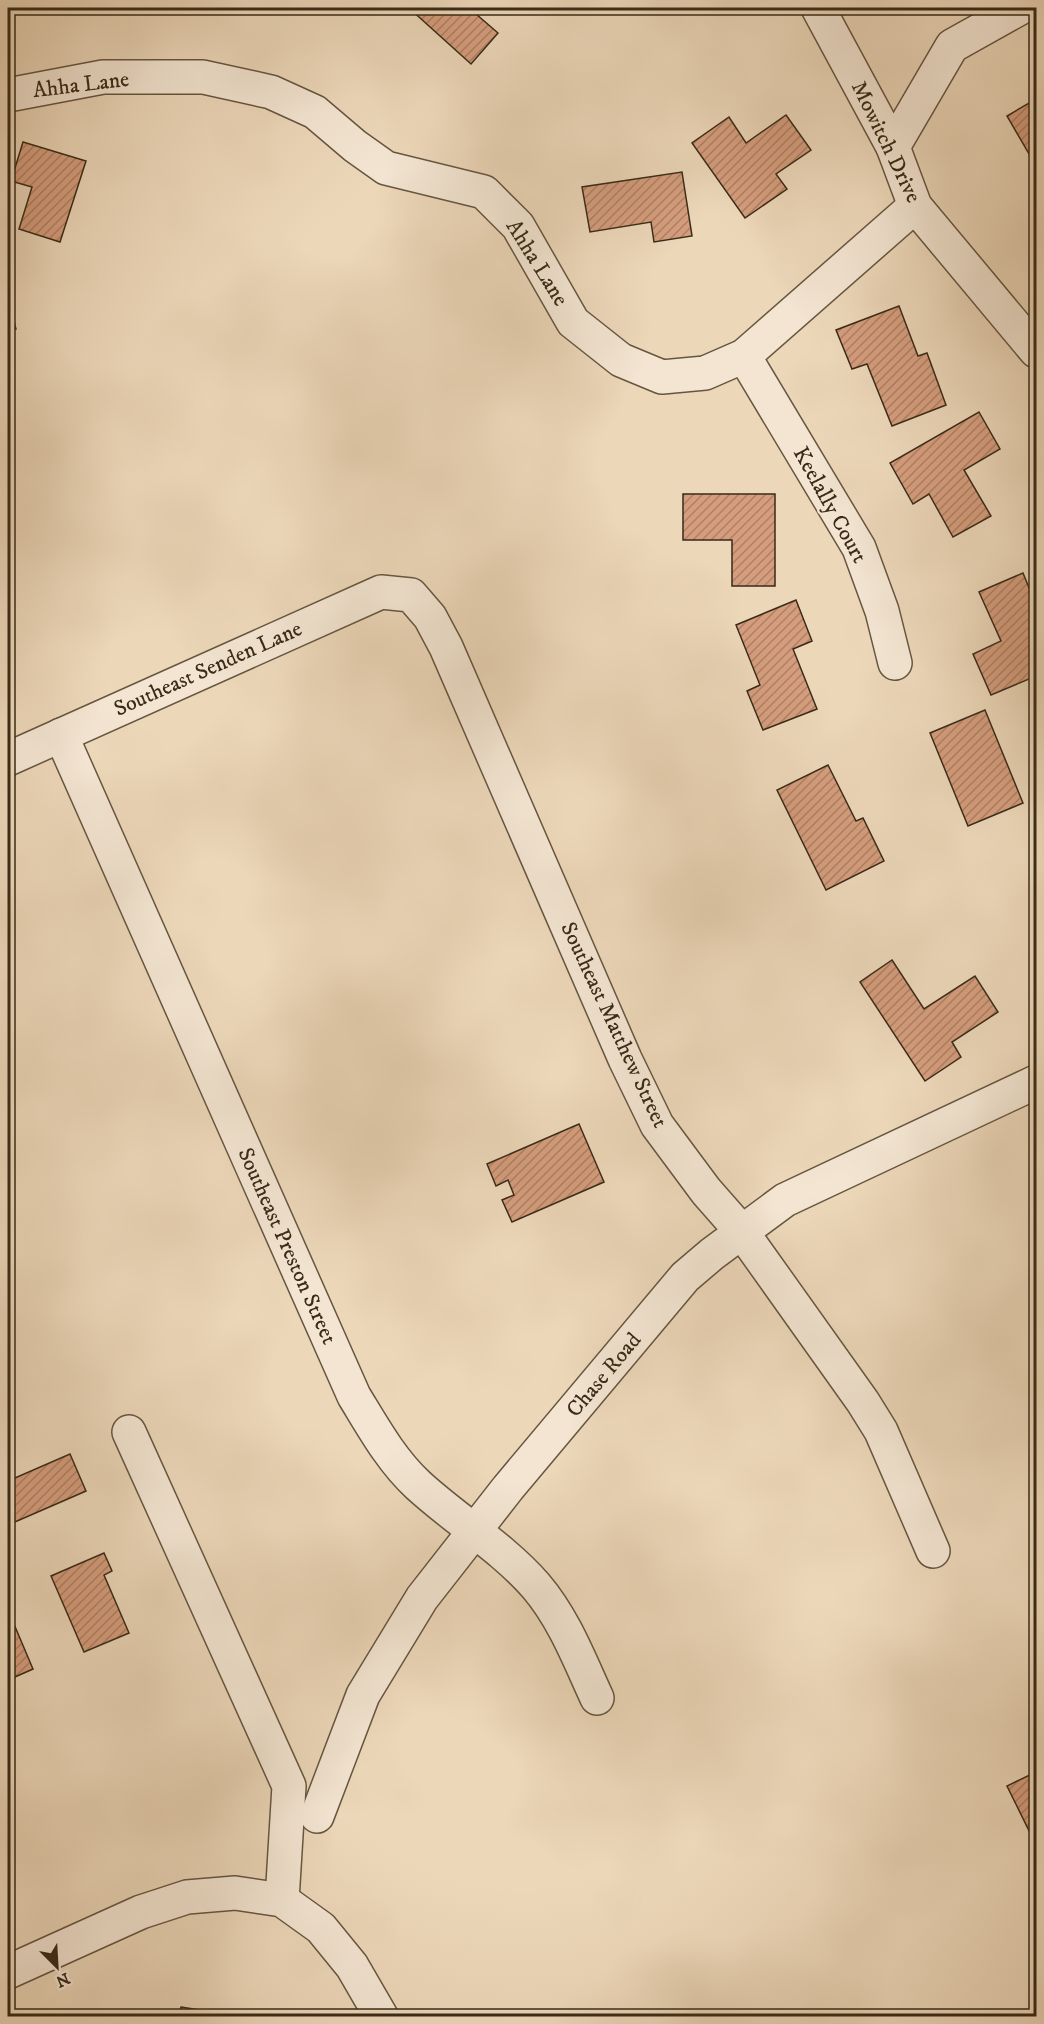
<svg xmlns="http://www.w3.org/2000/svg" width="1044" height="2024" font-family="'IM FELL DW Pica',serif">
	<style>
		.building { fill: url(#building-hatch); stroke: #392b18; stroke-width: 1.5 }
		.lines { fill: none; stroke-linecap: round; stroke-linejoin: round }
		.minor-casing { stroke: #665640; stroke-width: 36 }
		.minor { stroke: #f3e5d2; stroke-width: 33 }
		.labels { text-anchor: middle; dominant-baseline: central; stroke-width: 4.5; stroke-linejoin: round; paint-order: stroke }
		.street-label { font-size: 22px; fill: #392b18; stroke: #f3e5d2 }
	</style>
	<defs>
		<pattern id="building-hatch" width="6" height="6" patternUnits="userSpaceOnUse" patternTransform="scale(1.5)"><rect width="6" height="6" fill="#d59d7d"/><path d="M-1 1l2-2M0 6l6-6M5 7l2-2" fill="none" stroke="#ae8065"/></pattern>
	</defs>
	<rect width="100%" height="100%" fill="#ecd7b9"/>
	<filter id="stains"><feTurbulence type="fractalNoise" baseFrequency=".00333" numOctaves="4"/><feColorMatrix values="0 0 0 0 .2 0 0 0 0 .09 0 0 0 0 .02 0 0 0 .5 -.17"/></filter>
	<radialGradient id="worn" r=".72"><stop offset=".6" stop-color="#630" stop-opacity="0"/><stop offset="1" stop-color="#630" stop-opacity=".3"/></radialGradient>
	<g class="building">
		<path d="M55,8H100V9L56,10Z"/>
		<path d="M409,8H469L498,33L471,64Z"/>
		<path d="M8,14L12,37L8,38Z"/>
		<path d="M1036,99V166L1007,116Z"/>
		<path d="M786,115L811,150L776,174L787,189L745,218L692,143L729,117L746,143Z"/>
		<path d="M23,142L86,161L60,242L19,229L32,187L11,181Z"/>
		<path d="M682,172L692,236L654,242L651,222L590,232L582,187Z"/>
		<path d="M8,300L16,329L8,332Z"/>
		<path d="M899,306L918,356L927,353L946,405L892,426L867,364L852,369L836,330Z"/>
		<path d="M979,412L1000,449L964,470L991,516L953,537L929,494L913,504L890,463Z"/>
		<path d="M683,494H775V586H732V540H683Z"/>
		<path d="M1023,573L1036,605V676L991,695L973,654L1001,641L979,592Z"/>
		<path d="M796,600L812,641L793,649L817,709L763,730L747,691L760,685L736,625Z"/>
		<path d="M985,710L1023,803L968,826L930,733Z"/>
		<path d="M828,765L856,821L863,818L884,861L826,890L777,790Z"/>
		<path d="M892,960L924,1009L975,976L998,1012L952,1042L961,1057L925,1081L860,982Z"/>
		<path d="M579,1124L604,1182L512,1222L502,1200L514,1195L508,1180L496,1186L487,1164Z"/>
		<path d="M70,1454L86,1491L8,1525V1481Z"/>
		<path d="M104,1553L112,1571L104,1575L129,1633L84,1652L51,1576Z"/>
		<path d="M8,1610L33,1669L8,1680Z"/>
		<path d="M1036,1772V1845L1007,1786Z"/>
		<path d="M181,2007L237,2016H179Z"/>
	</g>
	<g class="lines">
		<g class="minor-casing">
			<g id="minor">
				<path d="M818,8L893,147L915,206L1036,351"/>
				<path d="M8,95L103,77H203L271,92L315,112L355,146L386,168L484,192L518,226L573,322L621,360L662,377L705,373L744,356L915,206"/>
				<path d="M893,147L952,46L1020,8"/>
				<path d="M744,356L859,548L882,611L895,663"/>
				<path d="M61,735L354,1396C373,1427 391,1460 418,1485C456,1520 502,1547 536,1586C564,1619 579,1659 597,1698"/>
				<path d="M8,759L381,592L411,595L430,617L446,647L625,1059L657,1125L706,1191L742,1232L863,1402L881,1431L933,1551"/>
				<path d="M129,1432L289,1786L282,1900"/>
				<path d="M317,1816L363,1695L422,1598L508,1488L685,1277L712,1254L785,1200L1036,1082"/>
				<path d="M8,1972L141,1912L187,1897L235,1893L282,1900L321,1928L352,1966L381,2016"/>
			</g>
		</g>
		<use href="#minor" class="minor"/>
	</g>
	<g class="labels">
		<g class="street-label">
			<text transform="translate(81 85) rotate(-7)">Ahha Lane</text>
			<text transform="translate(886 142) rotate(64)">Mowitch Drive</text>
			<text transform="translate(537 263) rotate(58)">Ahha Lane</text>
			<text transform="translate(830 505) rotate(61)">Keelally Court</text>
			<text transform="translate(208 669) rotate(-24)">Southeast Senden Lane</text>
			<text transform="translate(614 1025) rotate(65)">Southeast Matthew Street</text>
			<text transform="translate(287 1246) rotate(66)">Southeast Preston Street</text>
			<text transform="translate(604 1375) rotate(-50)">Chase Road</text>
		</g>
	</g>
	<rect width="1044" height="2024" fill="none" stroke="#ecd7b9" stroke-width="30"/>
	<rect x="9" y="9" width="1026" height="2006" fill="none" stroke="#392b18" stroke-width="3"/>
	<rect x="15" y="15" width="1014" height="1994" fill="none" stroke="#392b18" stroke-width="1.5"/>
	<g transform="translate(57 1967) rotate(156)" stroke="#f3e5d2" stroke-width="4.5" paint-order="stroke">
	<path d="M0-4.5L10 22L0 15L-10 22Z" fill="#392b18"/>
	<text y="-9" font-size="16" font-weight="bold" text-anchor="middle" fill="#392b18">N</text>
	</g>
	<rect width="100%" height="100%" filter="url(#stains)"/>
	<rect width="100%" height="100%" fill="url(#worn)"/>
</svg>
